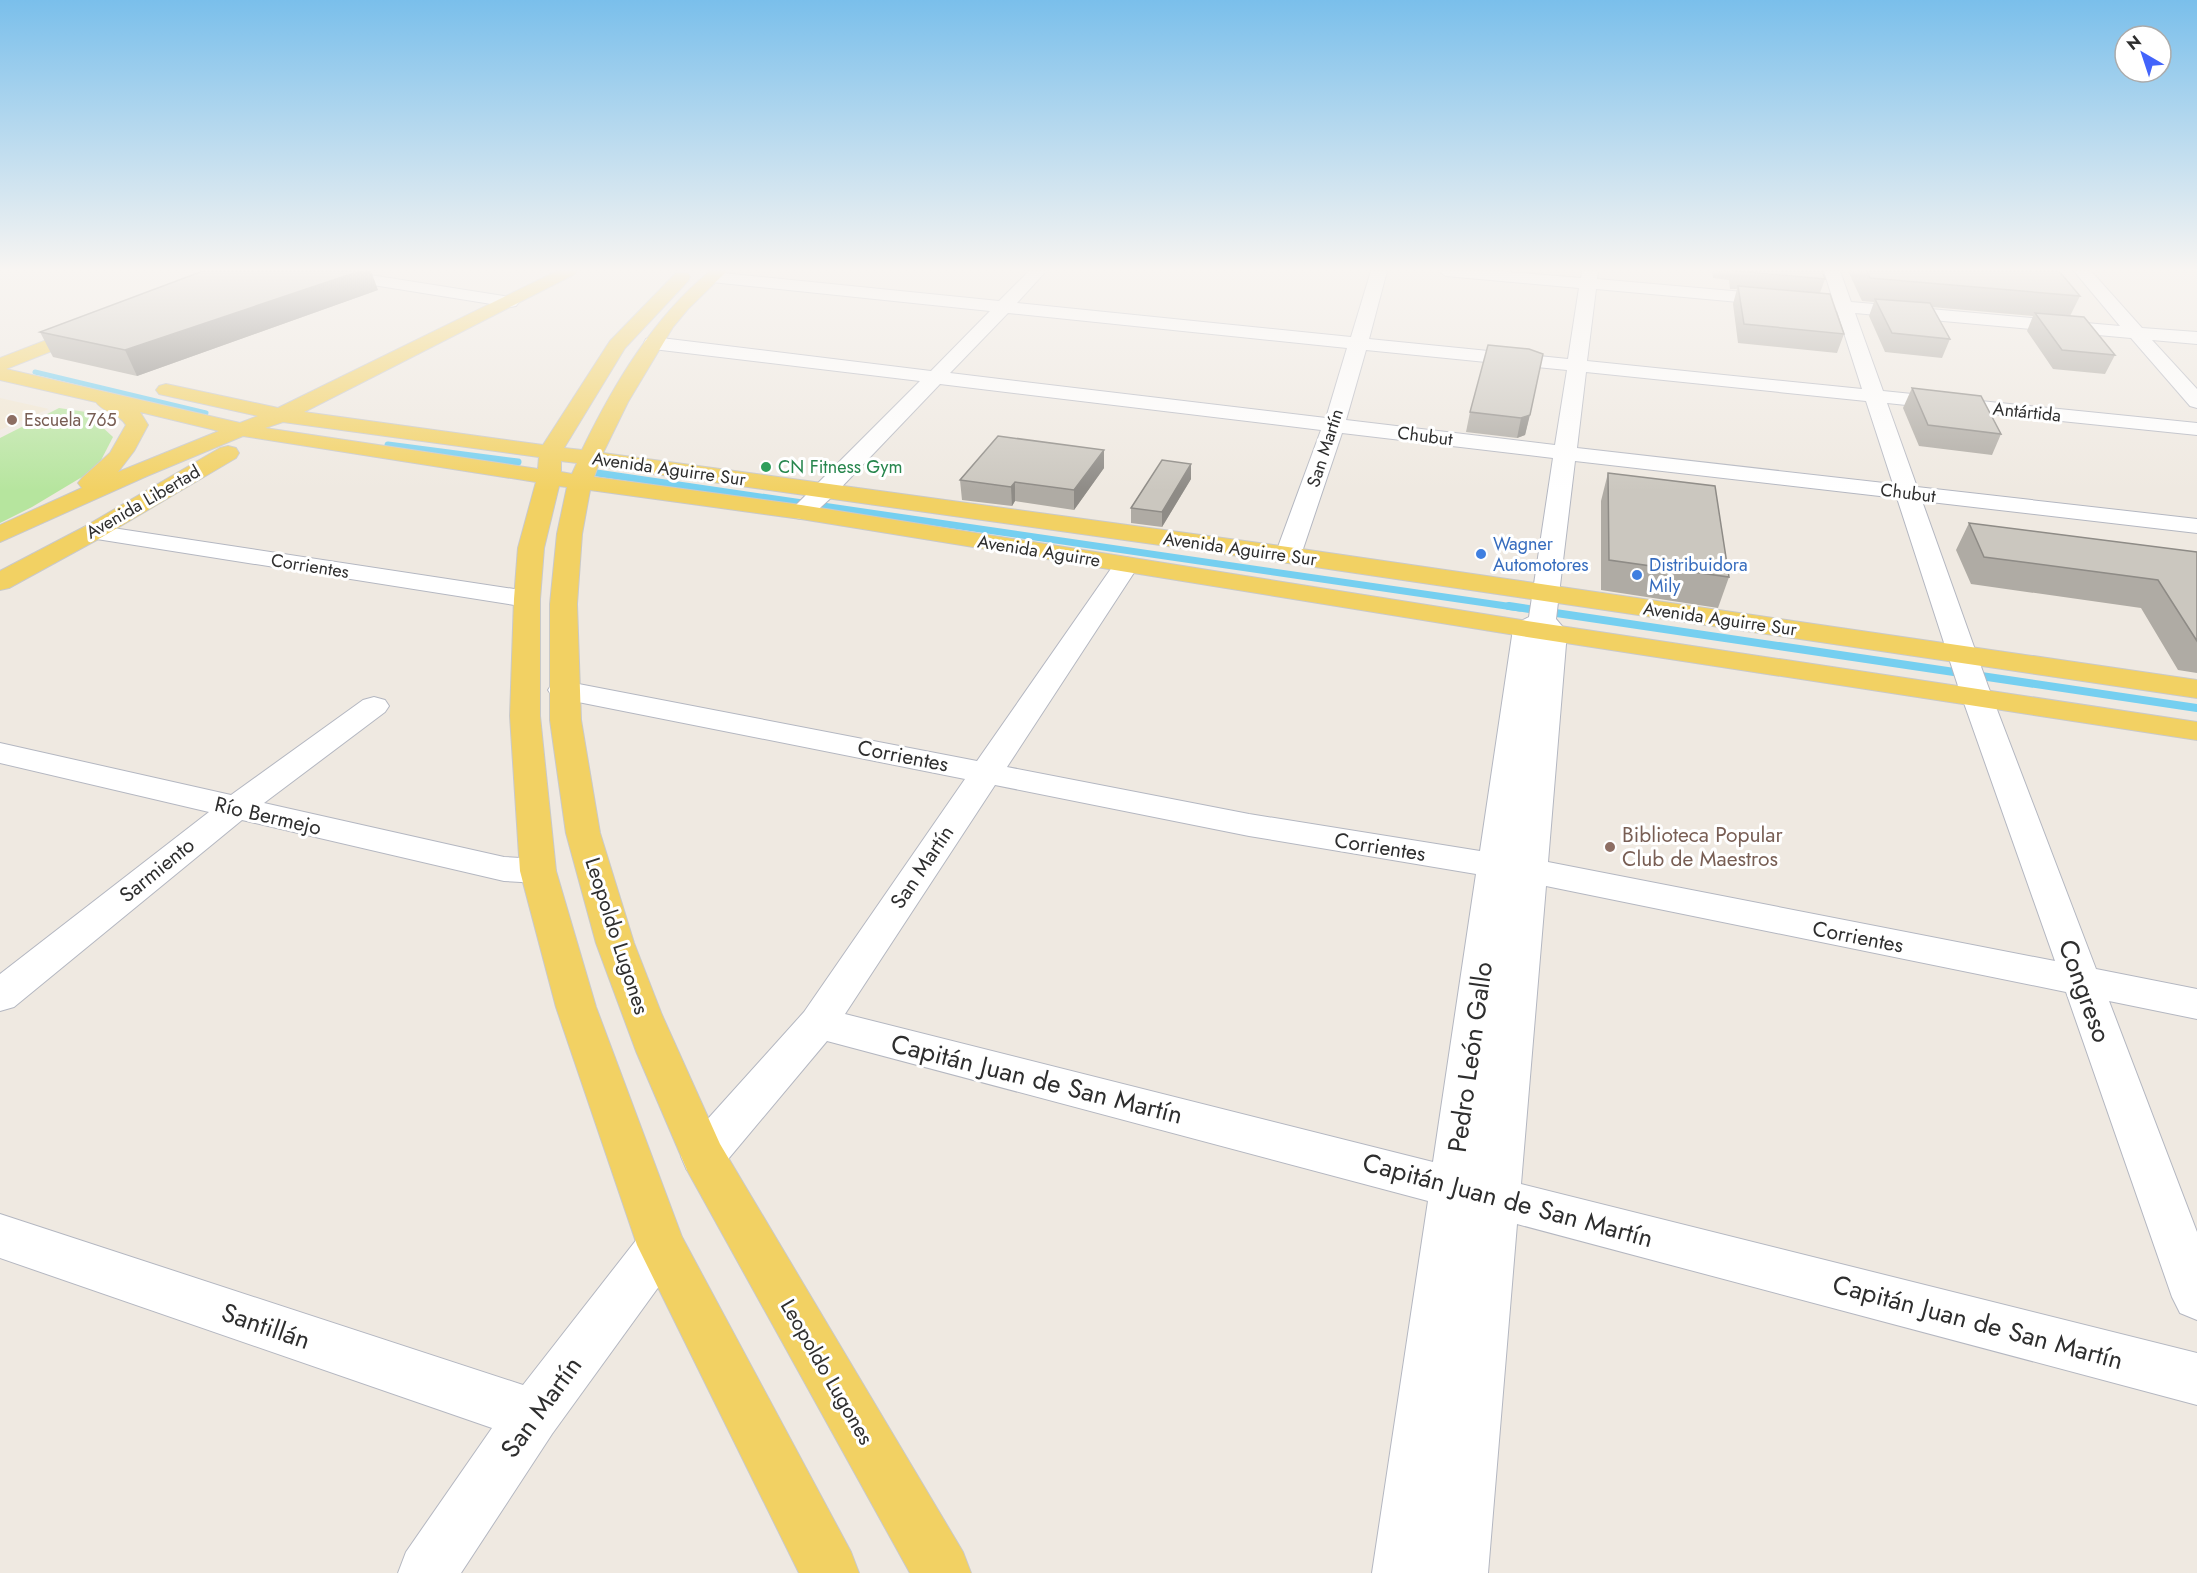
<svg xmlns="http://www.w3.org/2000/svg" width="2197" height="1573" font-family="Jost,sans-serif">
	<style>
		.education { fill: #f0e6d1 }
		.green { fill: #b6e59e }
		.lines { fill: none; stroke-linecap: round; stroke-linejoin: round }
		.stream-far2 { stroke: #75cff0; stroke-width: 5 }
		.stream-far1 { stroke: #75cff0; stroke-width: 7 }
		.stream { stroke: #75cff0; stroke-width: 8 }
		.minor-casing { stroke: #b4b7c1; stroke-width: 2 }
		.major-casing { stroke: #c9c9c9; stroke-width: 2 }
		.minor { fill: #fff; fill-rule: evenodd }
		.major { fill: #f2d163; fill-rule: evenodd }
		.wall { fill: #afaba4 }
		.shaded-wall { fill: #8e8b86 }
		.building { fill: #cbc7bf; stroke: #8e8b86; stroke-width: 1.5 }
		.education-dot { fill: #8d6e63; stroke: #fff; stroke-width: 2 }
		.leisure-dot { fill: #2e9e5b; stroke: #fff; stroke-width: 2 }
		.shop-dot { fill: #3f7fe0; stroke: #fff; stroke-width: 2 }
		.labels { text-anchor: middle; dominant-baseline: central; stroke-width: 6; stroke-linejoin: round; paint-order: stroke }
		.far-street-label { font-size: 18px; fill: #2e2e2e; stroke: #fff }
		.far-education-label { font-size: 18px; fill: #785e54; stroke: #fff; text-anchor: start }
		.far-leisure-label { font-size: 18px; fill: #27864d; stroke: #fff; text-anchor: start }
		.far-shop-label { font-size: 18px; fill: #366cbe; stroke: #fff; text-anchor: start }
		.street-label { font-size: 21px; fill: #2e2e2e; stroke: #fff }
		.education-label { font-size: 21px; fill: #785e54; stroke: #fff; text-anchor: start }
		.near-street-label { font-size: 26px; fill: #2e2e2e; stroke: #fff }
	</style>
	<rect width="100%" height="100%" fill="#efe9e1"/>
	<path class="education" d="M0,398L49,409L0,430Z"/>
	<path class="green" d="M59,408L86,412L113,437L97,468L32,507L0,523V438Z"/>
	<g class="lines">
		<path class="stream-far2" d="M35,372L206,413"/>
		<g class="stream-far1">
			<path d="M388,445L518,462"/>
			<path d="M597,473L1520,608"/>
		</g>
		<path class="stream" d="M1509,606L2197,708"/>
		<g class="minor-casing">
			<g id="minor">
				<path d="M309,271H345L510,297L516,298L519,302L516,306L510,307L317,276Z"/>
				<path d="M1029,271H1046L1017,303L1351,337L1371,271H1387L1369,339L1568,359L1579,288L1446,276L1438,271H1497L1581,278L1582,271H1598L1597,279L1833,300L1824,271H1840L1851,302L2120,326L2074,271H2091L2142,328L2197,332V344L2152,340L2197,389V408L2190,406L2131,338L1855,313L1883,391L2197,423V435L1887,403L1917,487L2197,519V533L1922,501L1988,686L2096,969L2197,989V1019L2109,1001L2197,1232V1320L2180,1313L2172,1297L2066,992L1546,886L1521,1184L2197,1353V1405L1517,1224L1488,1573H1372L1428,1201L827,1041L719,1170L703,1175L687,1170L681,1156L687,1142L804,1012L965,779L563,699L552,696L548,690L552,684L563,681L977,761L1117,560L1126,557L1135,560L1139,565L1007,767L1249,814L1480,851L1513,629L1517,623L1529,617L1553,458L1342,433L1301,555L1297,560L1288,563L1279,560L1275,555L1321,430L940,384L833,496L810,517L801,519L792,517L789,512L920,381L653,349L646,347L644,343L646,339L653,337L931,371L990,311L712,282L704,277L712,272L999,301ZM1596,289L1837,311L1862,389L1587,361ZM1008,313L1347,348L1326,418L950,373ZM1366,350L1567,370L1555,445L1346,420ZM1586,372L1866,401L1893,484L1577,448ZM1575,461L1897,498L1958,686L2055,961L1548,862L1567,632L1556,619ZM995,785L1249,836L1476,874L1433,1162L845,1014Z"/>
				<path d="M93,525L527,591L537,593L540,599L537,605L527,607L84,537L81,532L84,527Z"/>
				<path d="M374,697L385,700L389,706L385,712L264,803L504,857L538,859L551,862L556,871L551,880L538,883L504,881L242,820L14,1007L0,1011V974L209,812L0,763V743L231,795L363,700Z"/>
				<path d="M0,1214L523,1385L644,1230L661,1223L678,1230L685,1245L678,1260L552,1434L461,1573H398L406,1552L492,1428L0,1258Z"/>
			</g>
		</g>
		<g class="major-casing">
			<g id="major">
				<path d="M557,271H577L575,274L304,412L543,445L610,341L676,273H688L690,277L688,281L625,348L564,448L582,450C614,384 653,318 710,271H727L688,309L673,327L628,402L603,453L1288,547L2197,680V698L1288,563L598,466L594,477L801,505L1527,621L2197,722V740L1527,637L801,519L590,490L582,534L577,604L581,720L600,833L634,943L662,1015L720,1144L963,1552L971,1573H910L687,1170L636,1051L596,943L566,833L550,720V604L557,534L567,487L559,486L544,548L540,599V716L556,871L596,1007L682,1237L851,1552L859,1573H799L637,1245L556,1007L520,871L510,716L514,599L518,548L536,482L243,436L147,476L0,542V525L82,488L78,483L82,478L110,453L126,425C119,413 104,413 96,402L0,380V358L83,326H95L98,330L95,334L6,369L240,423L258,416L159,394L156,390L159,386L166,384L278,408ZM140,412L219,431L118,472L134,451L148,425ZM283,422L539,457L538,469L265,428ZM561,461L577,463L572,474L561,472Z"/>
				<path d="M228,446L236,448L239,453L236,458L102,537L9,588L0,590V571L84,527L220,448Z"/>
			</g>
		</g>
		<use href="#minor" class="minor"/>
		<use href="#major" class="major"/>
	</g>
	<g class="wall">
		<path d="M1712,271H1822L1825,279L1820,293L1844,334L1837,353L1738,343L1733,304L1737,289H1730L1729,280L1713,278Z"/>
		<path d="M1848,271H1867L2080,296L2070,316L2115,355L2105,374L2053,369L2027,331L2033,316L1932,307L1950,339L1942,358L1885,352L1869,316L1874,302L1862,301Z"/>
		<path d="M378,290L137,376L53,357L40,332Z"/>
		<path d="M1543,354L1525,435L1517,438L1466,432L1470,412Z"/>
		<path d="M1912,388L2001,434L1992,455L1919,446L1903,408Z"/>
		<path d="M1191,464V479L1162,527L1131,523V508Z"/>
		<path d="M1104,468L1074,510L1015,501L1012,506L962,500L960,480Z"/>
		<path d="M1608,473L1729,577L1718,608L1601,590V501Z"/>
		<path d="M1969,523L2197,552V673L2178,670L2141,608L1971,584L1956,550Z"/>
	</g>
	<g class="shaded-wall">
		<path d="M360,271H371L378,290L137,376L125,350Z"/>
		<path d="M1530,415L1525,435L1517,438L1521,418Z"/>
		<path d="M1104,450V468L1074,510V490Z"/>
		<path d="M1191,464V479L1162,527V512Z"/>
		<path d="M1015,482V501L1012,506L1011,487Z"/>
	</g>
	<g class="building">
		<path d="M203,271H360L125,350L40,332Z"/>
		<path d="M1735,271H1822L1825,279L1736,271Z"/>
		<path d="M1867,271H2059L2080,296L1870,278Z"/>
		<path d="M1738,286L1830,294L1844,334L1744,324Z"/>
		<path d="M1875,299L1930,303L1950,339L1892,333Z"/>
		<path d="M2035,313L2084,317L2115,355L2062,350Z"/>
		<path d="M1488,345L1529,349L1543,354L1530,415L1521,418L1470,412Z"/>
		<path d="M1912,388L1981,396L2001,434L1928,425Z"/>
		<path d="M998,436L1104,450L1074,490L1015,482L1011,487L960,480Z"/>
		<path d="M1162,460L1191,464L1162,512L1131,508Z"/>
		<path d="M1608,473L1715,486L1729,577L1609,560Z"/>
		<path d="M1969,523L2197,552V641L2158,580L1984,557Z"/>
	</g>
	<linearGradient id="sky" x2="0" y2="1"><stop stop-color="#7abfeb"/><stop offset="0.55" stop-color="#f8f5f2"/><stop offset="1" stop-color="#f8f5f2" stop-opacity="0"/></linearGradient>
	<rect width="2197" height="491" fill="url(#sky)"/>
	<g class="education-dot">
		<circle cx="12" cy="420" r="6"/>
		<circle cx="1610" cy="847" r="6"/>
	</g>
	<circle class="leisure-dot" cx="766" cy="467" r="6"/>
	<g class="shop-dot">
		<circle cx="1481" cy="554" r="6"/>
		<circle cx="1637" cy="575" r="6"/>
	</g>
	<g class="labels">
		<g class="far-street-label">
			<text transform="translate(2027 412) rotate(6)">Antártida</text>
			<text transform="translate(1425 436) rotate(7)">Chubut</text>
			<text transform="translate(1325 448) rotate(-72)">San Martín</text>
			<text transform="translate(669 469) rotate(8)">Avenida Aguirre Sur</text>
			<text transform="translate(1908 493) rotate(7)">Chubut</text>
			<text transform="translate(143 502) rotate(-30)">Avenida Libertad</text>
			<text transform="translate(1240 549) rotate(8)">Avenida Aguirre Sur</text>
			<text transform="translate(1039 551) rotate(9)">Avenida Aguirre</text>
			<text transform="translate(310 566) rotate(9)">Corrientes</text>
			<text transform="translate(1720 619) rotate(8)">Avenida Aguirre Sur</text>
		</g>
		<g class="far-education-label">
			<text x="24" y="420">Escuela 765</text>
		</g>
		<g class="far-leisure-label">
			<text x="778" y="467">CN Fitness Gym</text>
		</g>
		<g class="far-shop-label">
			<text x="1493" y="544">Wagner<tspan x="1493" dy="21">Automotores</tspan></text>
			<text x="1649" y="565">Distribuidora<tspan x="1649" dy="21">Mily</tspan></text>
		</g>
		<g class="street-label">
			<text transform="translate(903 756) rotate(11)">Corrientes</text>
			<text transform="translate(268 816) rotate(13)">Río Bermejo</text>
			<text transform="translate(1380 847) rotate(9)">Corrientes</text>
			<text transform="translate(922 867) rotate(-56)">San Martín</text>
			<text transform="translate(157 870) rotate(-39)">Sarmiento</text>
			<text transform="translate(617 936) rotate(72)">Leopoldo Lugones</text>
			<text transform="translate(1858 937) rotate(11)">Corrientes</text>
			<text transform="translate(827 1372) rotate(60)">Leopoldo Lugones</text>
		</g>
		<g class="education-label">
			<text x="1622" y="835">Biblioteca Popular<tspan x="1622" dy="24">Club de Maestros</tspan></text>
		</g>
		<g class="near-street-label">
			<text transform="translate(2085 991) rotate(70)">Congreso</text>
			<text transform="translate(1470 1057) rotate(-82)">Pedro León Gallo</text>
			<text transform="translate(1037 1079) rotate(14)">Capitán Juan de San Martín</text>
			<text transform="translate(1508 1200) rotate(15)">Capitán Juan de San Martín</text>
			<text transform="translate(1978 1322) rotate(15)">Capitán Juan de San Martín</text>
			<text transform="translate(266 1326) rotate(19)">Santillán</text>
			<text transform="translate(541 1407) rotate(-54)">San Martín</text>
		</g>
	</g>
	<g transform="translate(2143 54) rotate(321)"><circle r="28" fill="#ffffff" stroke="#ababab" stroke-width="1.5"/>
	<path d="M0-4.5L10 22L0 15L-10 22Z" fill="#4264fb"/>
	<text y="-9" font-size="16" font-weight="bold" text-anchor="middle" fill="#2e2e2e">N</text>
	</g>
</svg>
